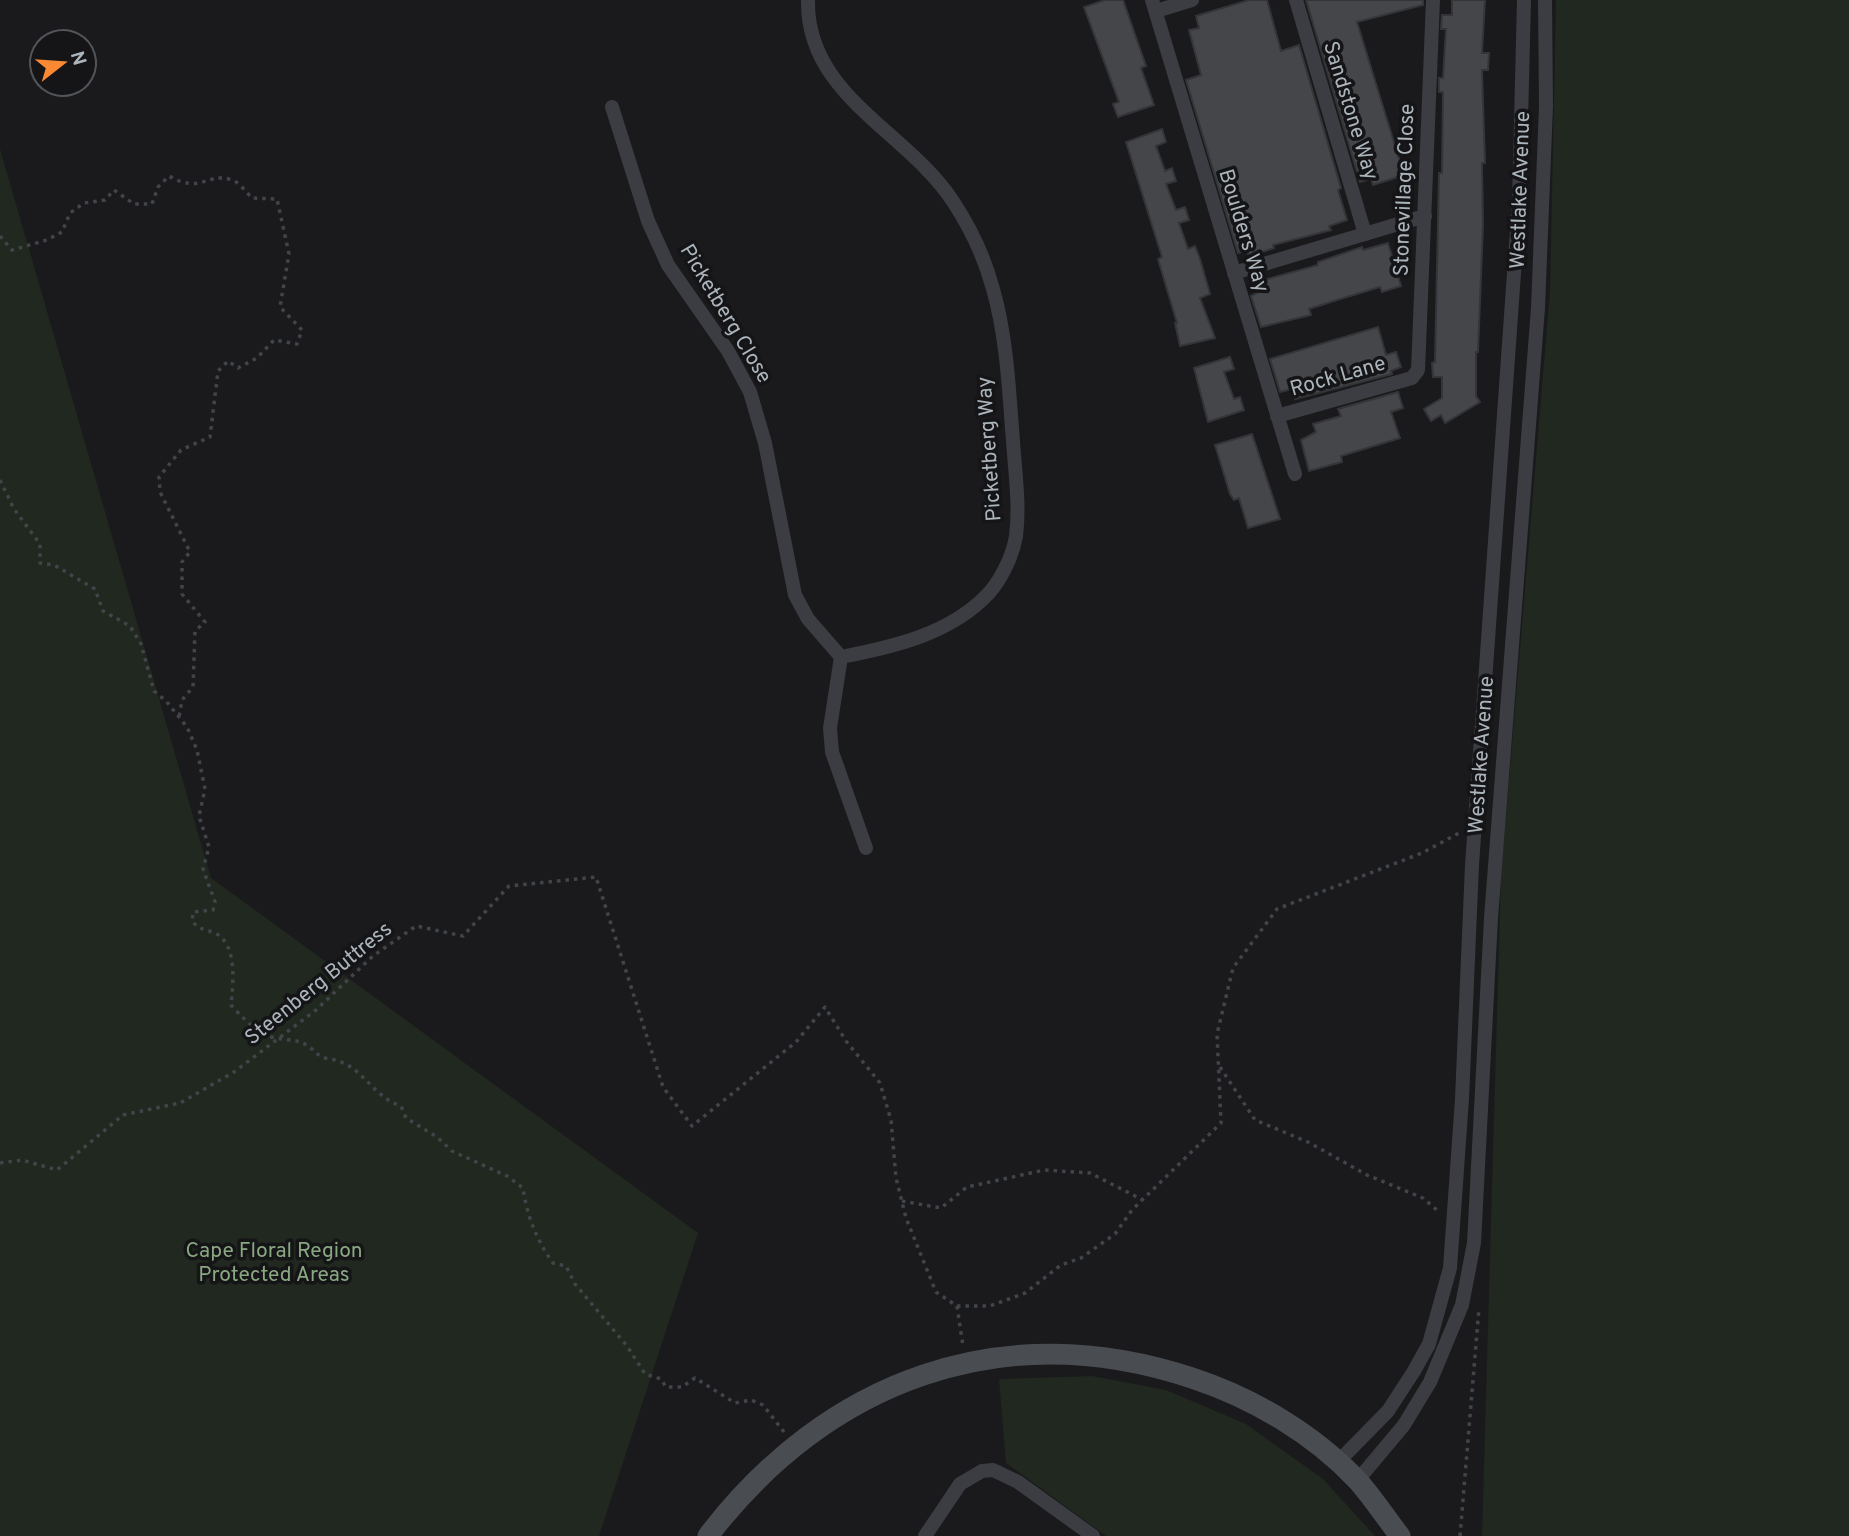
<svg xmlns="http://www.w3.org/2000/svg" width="1849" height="1536" font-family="Overpass,sans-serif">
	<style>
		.green { fill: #20281f }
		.building { fill: #444649; stroke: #343538; stroke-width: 2 }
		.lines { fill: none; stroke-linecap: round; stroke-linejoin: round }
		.path { stroke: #414549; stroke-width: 3.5; stroke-dasharray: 3.5 5; stroke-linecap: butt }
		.street { stroke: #3b3d42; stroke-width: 14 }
		.secondary { stroke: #494d52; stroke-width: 21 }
		.labels { text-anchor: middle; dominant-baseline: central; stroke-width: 7; stroke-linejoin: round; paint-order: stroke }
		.street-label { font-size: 21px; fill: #acb5bc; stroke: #151517 }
		.park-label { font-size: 21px; fill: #89a882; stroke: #151517 }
	</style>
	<rect width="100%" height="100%" fill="#1a1a1c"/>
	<g class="green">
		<path d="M1556,0H1849V1536H1482L1501,875L1550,292Z"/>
		<path d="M0,149L211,878L698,1233L599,1536H0Z"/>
		<path d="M1092,1376L1166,1390L1246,1424L1323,1479L1375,1536H1106L1006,1463L999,1379Z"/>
	</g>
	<g class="building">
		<path d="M1105,0H1123L1146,66L1141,68L1154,105L1118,117L1113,104L1119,102L1084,7Z"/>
		<path d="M1249,0H1267L1281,51L1299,45L1341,188L1338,190L1347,220L1329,226L1331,230L1273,245L1274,248L1250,256L1245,251L1238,253L1186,80L1201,75L1189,30L1199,28L1196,16Z"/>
		<path d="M1306,0H1423V5L1357,22L1404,175L1373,185L1371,179L1360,182Z"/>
		<path d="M1452,0H1485L1482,53H1489L1488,70H1482L1485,163H1482L1483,225L1478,352H1476V396L1480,402L1445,423L1441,415L1431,421L1424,409L1442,398V377H1433L1432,363L1435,362L1439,173H1442L1443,92H1439V78H1443L1446,29H1441L1442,15H1452Z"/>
		<path d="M1162,129L1166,142L1156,146L1165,171L1172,168L1176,181L1166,184L1176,210L1185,207L1189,220L1179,223L1188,249L1195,246L1200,259L1210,294L1200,298L1215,338L1180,346L1175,323H1177L1158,259L1162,257L1126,142Z"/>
		<path d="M1388,243L1401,286L1382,292L1380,287L1337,300L1309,309L1311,315L1261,327L1251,296L1266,288L1264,280L1318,265V262L1362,247L1363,250Z"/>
		<path d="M1378,327L1386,355L1396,352L1401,367L1391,371L1392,374L1295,399L1292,389L1280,392L1270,359Z"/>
		<path d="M1230,357L1234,369L1224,372L1234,399L1240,397L1244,410L1208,422L1194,368Z"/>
		<path d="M1398,392L1403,408L1391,412L1400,438L1341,456L1342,462L1309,471L1301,440L1316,432L1313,424L1341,416L1338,409Z"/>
		<path d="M1252,434L1280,519L1248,528L1239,498L1234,500L1230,494L1215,445Z"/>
	</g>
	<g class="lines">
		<g class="path">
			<path d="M0,236L12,250L47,240L62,232L70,213L84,203L105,200L114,190L134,204H152L158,187L169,176C202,195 207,171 232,180C239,182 247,193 252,198L277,199L289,254L280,307L302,330L297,344L274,340L257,358L238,368L228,361L218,371L210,437L181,450L159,477L160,492L190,552L182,562V594L205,622L195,631L193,687L182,700L179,717"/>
			<path d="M0,480L14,509L40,544V563L54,565L95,589L103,611L130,626L141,644L154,691L166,701L187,727L197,750L205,789L199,816L209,847L203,869L215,902L213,910L193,912L192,921C199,930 205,929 215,933C238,944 233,985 231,1005C240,1015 258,1034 271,1037C299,1043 299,1036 322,1058C363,1060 368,1095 401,1106L406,1118L437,1137L452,1151L507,1176L523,1188C527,1216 537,1241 553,1263L566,1266L575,1284L627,1346L645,1374L661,1379L666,1387H682L695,1378L735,1403L751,1400L763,1405L784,1432"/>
			<path d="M1220,1067L1255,1120L1308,1142L1367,1175L1423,1198L1438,1211"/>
			<path d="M0,1163L22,1160L57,1170L123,1115L180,1103L234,1072L316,1010L373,956L416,926L463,936L509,886L596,877L663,1087L692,1126L796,1042L825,1007L846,1041L880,1083L891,1120L896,1178L906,1218L936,1292L957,1306H990L1025,1293L1061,1265L1081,1258L1115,1234L1132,1210L1221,1123L1217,1034L1233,968L1277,909L1422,853L1459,833"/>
			<path d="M902,1201L941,1208L967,1187L1044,1170L1090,1173L1143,1200"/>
			<path d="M957,1306L963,1346"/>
			<path d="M1460,1536L1479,1308"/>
		</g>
		<g class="street">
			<path d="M808,0C806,96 908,131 954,203C971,229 985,259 993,289C1007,338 1009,391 1013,441C1015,472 1020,505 1016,536C1013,555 1002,578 989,593C951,634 893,647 841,657"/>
			<path d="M1152,0L1295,474"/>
			<path d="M1296,0L1365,234"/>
			<path d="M1156,11L1192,0"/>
			<path d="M612,107L648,221L668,265L728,351L750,392L765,443L795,595L808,619L841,657"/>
			<path d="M1234,273L1425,216"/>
			<path d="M1277,416L1412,378L1418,370L1433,0"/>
			<path d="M841,657L830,728L832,752L866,848"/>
			<path d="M1337,1463L1388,1411L1414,1371L1429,1344L1450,1268L1462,1099L1472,865L1519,203L1524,0"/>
			<path d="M1357,1481L1404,1425L1430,1382L1462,1305L1474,1243L1491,918L1538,308L1546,106L1545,0"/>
			<path d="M925,1536L960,1484L982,1471L993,1470L1018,1482L1093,1536"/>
		</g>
		<path class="secondary" d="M708,1536C827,1380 1003,1315 1192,1378C1253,1398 1314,1434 1358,1481C1373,1498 1386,1518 1400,1536"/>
	</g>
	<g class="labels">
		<g class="street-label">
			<text transform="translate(1350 111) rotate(73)">Sandstone Way</text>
			<text transform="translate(1405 190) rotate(-88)">Stonevillage Close</text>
			<text transform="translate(1521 190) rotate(-88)">Westlake Avenue</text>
			<text transform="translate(1243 231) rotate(73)">Boulders Way</text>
			<text transform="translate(725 314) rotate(59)">Picketberg Close</text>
			<text transform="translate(1338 377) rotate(-16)">Rock Lane</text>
			<text transform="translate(990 449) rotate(-94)">Picketberg Way</text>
			<text transform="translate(1482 755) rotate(-86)">Westlake Avenue</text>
			<text transform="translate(319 984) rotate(-39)">Steenberg Buttress</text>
		</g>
		<g class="park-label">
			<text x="274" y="1251">Cape Floral Region<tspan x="274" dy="24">Protected Areas</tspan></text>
		</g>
	</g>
	<g transform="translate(63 63) rotate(73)"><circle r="33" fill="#151517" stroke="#515559" stroke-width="2"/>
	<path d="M0-5L12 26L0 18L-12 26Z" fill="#fb8933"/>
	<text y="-10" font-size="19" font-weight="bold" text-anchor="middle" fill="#acb5bc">N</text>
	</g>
</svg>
